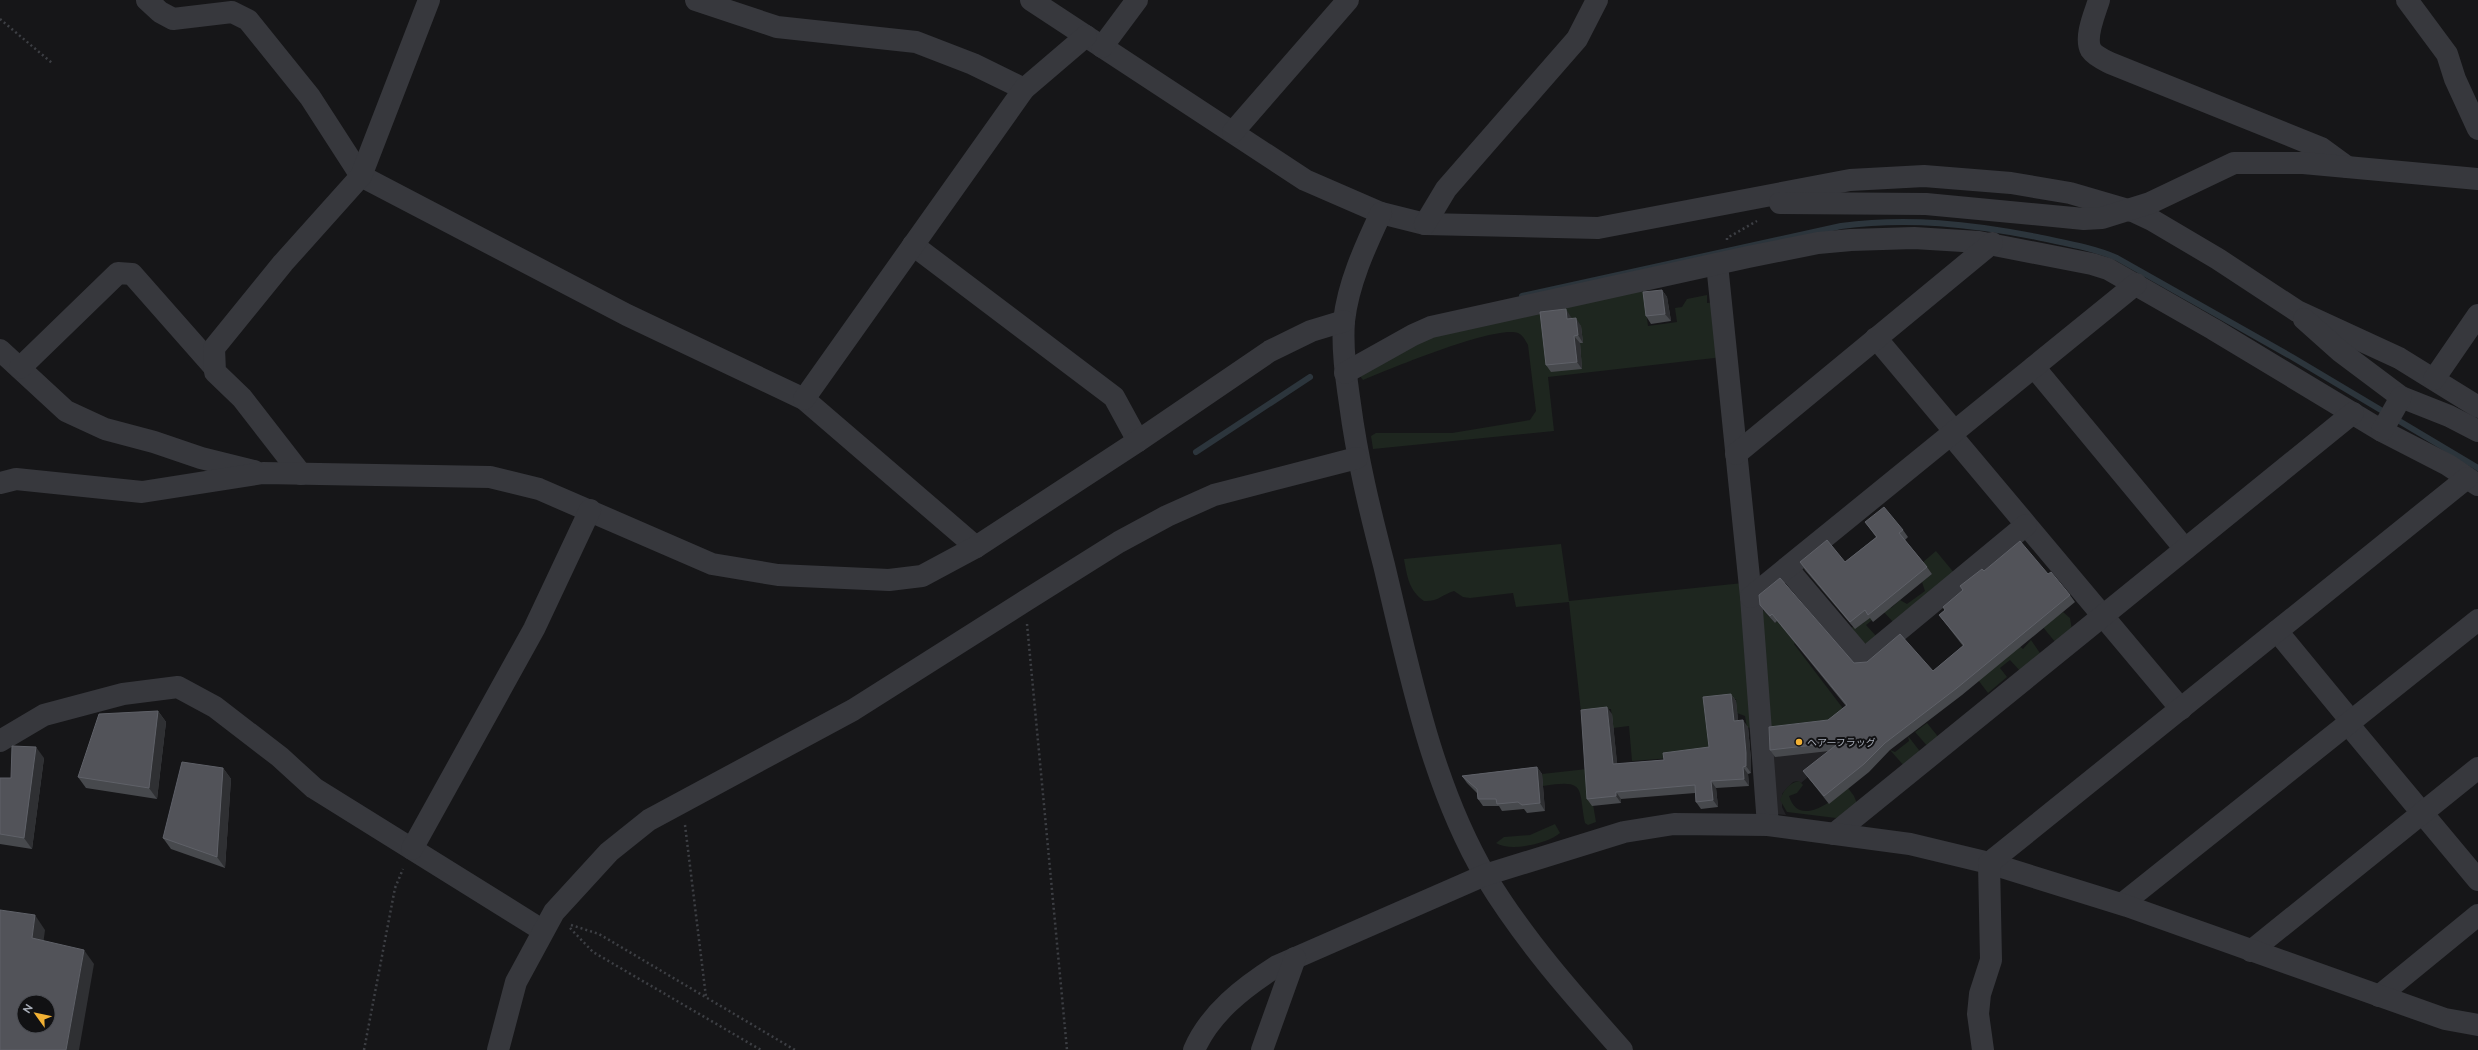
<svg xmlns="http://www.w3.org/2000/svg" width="2478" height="1050" font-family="Raleway,'Noto Sans JP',sans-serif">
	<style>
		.built { fill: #222225 }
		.green { fill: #1e261f }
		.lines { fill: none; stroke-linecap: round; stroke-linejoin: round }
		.stream { stroke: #2c353c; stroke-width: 6 }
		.path { stroke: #3d3f44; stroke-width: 2.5; stroke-dasharray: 2 3; stroke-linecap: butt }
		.minor { stroke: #37383d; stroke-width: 22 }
		.wall { fill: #47494d }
		.shaded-wall { fill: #2f3033 }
		.building { fill: #525359; stroke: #5f6168; fill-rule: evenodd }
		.poi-dot { fill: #f2b134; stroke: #111113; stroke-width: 1.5 }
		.labels { text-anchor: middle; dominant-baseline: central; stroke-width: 4; stroke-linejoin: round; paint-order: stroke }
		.poi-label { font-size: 10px; fill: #a8adb8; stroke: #111113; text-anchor: start }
	</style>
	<rect width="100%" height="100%" fill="#161618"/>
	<path class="built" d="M1762,736L1852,740L1801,783L1798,781L1793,782L1787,788L1782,794V807L1786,815L1767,813Z"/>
	<g class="green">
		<path d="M1643,288L1648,326L1677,322L1675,308L1682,307L1687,299L1707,295V303L1715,302L1723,357L1548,377L1554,431L1373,449L1371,436L1376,433H1452L1530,420L1536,411L1528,345C1525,340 1523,335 1518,333C1495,325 1390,369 1363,380L1360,376L1420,340Z"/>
		<path d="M1561,544L1569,601L1743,583L1755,727L1747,728L1745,716L1737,713L1736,699L1707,702L1709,755L1632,761L1629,726L1613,728L1611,709L1581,712L1569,602L1516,607L1513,593L1470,598L1463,597L1454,591C1441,595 1438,602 1424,601C1409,591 1407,576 1404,559Z"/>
		<path d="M1936,551L1955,574L1895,624L1883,611L1866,625L1876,636L1869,643H1863L1850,629L1860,622L1862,624L1879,610L1870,583L1891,608L1900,600L1907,604L1925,591L1922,582L1932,574L1922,563Z"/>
		<path d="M1759,606L1775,623L1783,616L1813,630L1794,644L1848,715L1832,756L1828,751L1766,735Z"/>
		<path d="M2063,612L2070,618L2072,630L2056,643L2042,626Z"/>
		<path d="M2031,640L2042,656L2021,672L2010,660L2000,668L2007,677L1988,693L1975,676C1993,668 2005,660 2018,645L2023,649Z"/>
		<path d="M1927,723L1940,739L1929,748L1915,732Z"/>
		<path d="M1908,736L1922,754L1905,767L1890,750L1895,752L1909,741Z"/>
		<path d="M1587,769L1596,822L1588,825L1585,823C1578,788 1587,779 1543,786L1542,774Z"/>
		<path d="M1799,781L1803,785L1797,793L1789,796C1799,828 1832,801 1848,788L1854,796L1858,806L1843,816L1836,818L1787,812L1780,800C1783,791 1789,783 1799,781Z"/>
		<path d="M1555,824L1560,833C1547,844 1510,852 1496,843L1504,837L1530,835Z"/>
	</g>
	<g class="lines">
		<g class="stream">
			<path d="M1522,296L1841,226C1908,217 1971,224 2037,237C2064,243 2091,247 2117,258L2292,357L2478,468"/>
			<path d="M1196,452L1310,377"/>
		</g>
		<g class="path">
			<path d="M0,19L52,63"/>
			<path d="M1727,240V238L1757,221"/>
			<path d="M1027,624L1067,1050"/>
			<path d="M685,825L706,997"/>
			<path d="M571,925L599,934L795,1050"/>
			<path d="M570,928L593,952L761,1050"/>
			<path d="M364,1050L395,888L403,869"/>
		</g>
		<g class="minor">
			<path d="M147,0L160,12L173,19L232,12L248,20L310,97L361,176L627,315L804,399L976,547"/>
			<path d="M696,0L777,27L916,42L973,64L1024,89"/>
			<path d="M1031,0L1305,180L1381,213L1425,224L1598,228L1850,180L1924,176L2011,183L2070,193L2135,212L2152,220L2218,259L2297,311L2399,358L2478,407"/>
			<path d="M2099,0C2095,13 2084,37 2091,50C2095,56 2104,60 2110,63L2321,148L2347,167"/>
			<path d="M2407,0L2447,54L2455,79L2478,129"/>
			<path d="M1102,47L1137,0"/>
			<path d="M1233,132L1348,0"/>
			<path d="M1780,203L1926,204L2084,219L2102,218L2150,203L2234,163H2303L2478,179"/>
			<path d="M1381,213C1365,247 1348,284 1344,321C1342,348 1346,377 1350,404C1357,458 1370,511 1384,565C1409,669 1431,784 1486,877C1524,940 1573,995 1622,1050"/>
			<path d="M1425,224L1446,189L1577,39L1597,0"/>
			<path d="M913,245L1114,397L1138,441"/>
			<path d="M1717,264L1751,597L1768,825"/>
			<path d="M2304,319L2341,352L2401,397L2449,416L2478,431"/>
			<path d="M1876,338L1955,432"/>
			<path d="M0,350L66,411L105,429L154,442L201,458L254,471"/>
			<path d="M2034,367L2185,549"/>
			<path d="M20,368L118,273L132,274L214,367"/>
			<path d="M1345,373L1413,335L1431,327L1748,257L1818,243L1851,240L1914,238L1979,242L2092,264L2108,269L2213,329L2382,431L2448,465L2478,485"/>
			<path d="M2434,379L2478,315"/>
			<path d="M804,399L1024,89L1086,36"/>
			<path d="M2382,431L2401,397"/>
			<path d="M1951,435L2181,709"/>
			<path d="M1736,454L1992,243"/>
			<path d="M301,474L242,398L215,372L214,348L283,263L361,176L429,0"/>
			<path d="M0,483L16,479L142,492L263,473L490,477L539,489L712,564L778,575L889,580L922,576L976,547L1138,441L1270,351L1311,331L1344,321"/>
			<path d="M1787,568L1864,659L2026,525"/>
			<path d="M1751,597L2136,284"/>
			<path d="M2277,631L2351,721"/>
			<path d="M2348,724L2478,880"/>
			<path d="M0,741L44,715L123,694L178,687L215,707L280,757L314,788L542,930"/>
			<path d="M1834,834L2353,413"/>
			<path d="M412,849L534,629L590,510"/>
			<path d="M2122,904L2478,620"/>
			<path d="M2251,951L2478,768"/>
			<path d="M2379,996L2478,915"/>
			<path d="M498,1050L516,982L554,912L609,852L649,820L853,710L1025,601L1119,542L1167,516L1214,495L1357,458"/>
			<path d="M1194,1050C1210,1013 1244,987 1277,966L1485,875L1624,832L1674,824L1768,825L1910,844L1989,863L2127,906L2445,1019L2478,1025"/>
			<path d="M1262,1050L1295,958"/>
			<path d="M1983,1050L1978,1014L1980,994L1991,960L1989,863L2467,478"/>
		</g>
	</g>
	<g class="wall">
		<path d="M1662,290L1667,297L1671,321L1651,324L1646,316Z"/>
		<path d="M1571,317L1572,319L1581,326L1583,343H1580L1582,369L1551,372L1546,365Z"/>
		<path d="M1865,522L1903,530L1908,537L1905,540L1927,567L1932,574L1873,622L1870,618L1855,629L1805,570L1800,562H1845L1876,537Z"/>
		<path d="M1984,571L2048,574L2070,595L2075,602L1962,695L1890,750L1869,772L1829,804L1803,771L1829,751L1775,757L1770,750L1828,720L1846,706L1777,621L1775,623L1765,612L1760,605L1854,663L1933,671L1963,646L1939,615L1945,610L1963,590Z"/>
		<path d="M1731,694L1736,701L1738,721L1748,727L1751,760V773L1748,774L1749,786L1716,788L1718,807L1701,809L1696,802L1695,793L1621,799V803L1592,806L1587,799L1612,714L1617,764L1664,760L1709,747Z"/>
		<path d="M158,711L166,722L157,799L86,788L78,777Z"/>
		<path d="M44,758L32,849L0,844V778H11Z"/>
		<path d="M1537,767L1542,774L1545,811L1527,813L1524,809L1502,811L1499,806H1483L1478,799L1477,793L1467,783L1462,776Z"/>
		<path d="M223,768L231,779L225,868L171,849L163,838Z"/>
	</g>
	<g class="shaded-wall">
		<path d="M1662,290L1667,297L1671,321L1665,314Z"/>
		<path d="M1566,309L1571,317L1573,327L1567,319Z"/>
		<path d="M1576,318L1581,326L1583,343L1578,335Z"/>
		<path d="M1574,336L1580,343L1582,369L1577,362Z"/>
		<path d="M1731,694L1736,701L1739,728L1734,721Z"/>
		<path d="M1607,707L1612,714L1618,771L1613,764Z"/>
		<path d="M158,711L166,722L157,799L149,788Z"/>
		<path d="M1743,720L1748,727L1751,760V773L1746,766Z"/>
		<path d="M36,747L44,758L32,849L24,838Z"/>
		<path d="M1537,767L1542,774L1545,811L1540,803Z"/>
		<path d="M1743,767L1748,774L1749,786L1744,779Z"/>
		<path d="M223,768L231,779L225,868L217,857Z"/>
		<path d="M1711,781L1716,788L1718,807L1713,800Z"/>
		<path d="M1616,792L1621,799V803L1616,796Z"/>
		<path d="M35,915L45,930L42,953L32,938Z"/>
		<path d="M84,950L94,964L79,1050H66Z"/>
	</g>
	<g class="building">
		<path d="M1662,290L1665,314L1646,316L1643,292Z"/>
		<path d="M1566,309L1567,319L1576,318L1578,335L1574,336L1577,362L1546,365L1540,312Z"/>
		<path d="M1884,507L1903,530L1899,533L1927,567L1868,615L1865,610L1850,622L1800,562L1827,540L1845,562L1877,537L1865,522Z"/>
		<path d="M2020,541L2048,574L2051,572L2070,595L1957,688L1885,743L1864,764L1824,796L1803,771L1840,742L1770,750L1769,727L1828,720L1847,705L1772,614L1770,616L1760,605L1759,595L1780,578L1854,663L1867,662L1900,634L1933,671L1964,645L1939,615L1945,610L1943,607L1963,590L1960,586L1982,569L1984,571Z"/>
		<path d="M1731,694L1734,721L1743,720L1746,753V766L1743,767L1744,779L1711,781L1713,800L1696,802L1695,785L1616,792V796L1587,799L1581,710L1607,707L1613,764L1664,760L1663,753L1709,747L1703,697Z"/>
		<path d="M158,711L149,788L78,777L99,714Z"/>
		<path d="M12,746L36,747L24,838L0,834V778H11Z"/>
		<path d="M182,762L223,768L217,857L163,838Z"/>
		<path d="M1537,767L1540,803L1522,805L1518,802L1497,804L1496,799H1478L1477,789L1462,776Z"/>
		<path d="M0,910L35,915L32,938L84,950L66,1050H0ZM24,1002H48V1026H24Z"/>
	</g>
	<circle class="poi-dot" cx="1799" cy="742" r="4"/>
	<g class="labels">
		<g class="poi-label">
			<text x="1807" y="742">ヘアーフラッグ</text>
		</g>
	</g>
	<g transform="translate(36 1014) rotate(303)"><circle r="19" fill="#111113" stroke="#4d4f55"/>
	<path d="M0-3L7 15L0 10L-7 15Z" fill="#f2b134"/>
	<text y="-6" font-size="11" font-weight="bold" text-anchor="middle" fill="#a8adb8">N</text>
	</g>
</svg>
